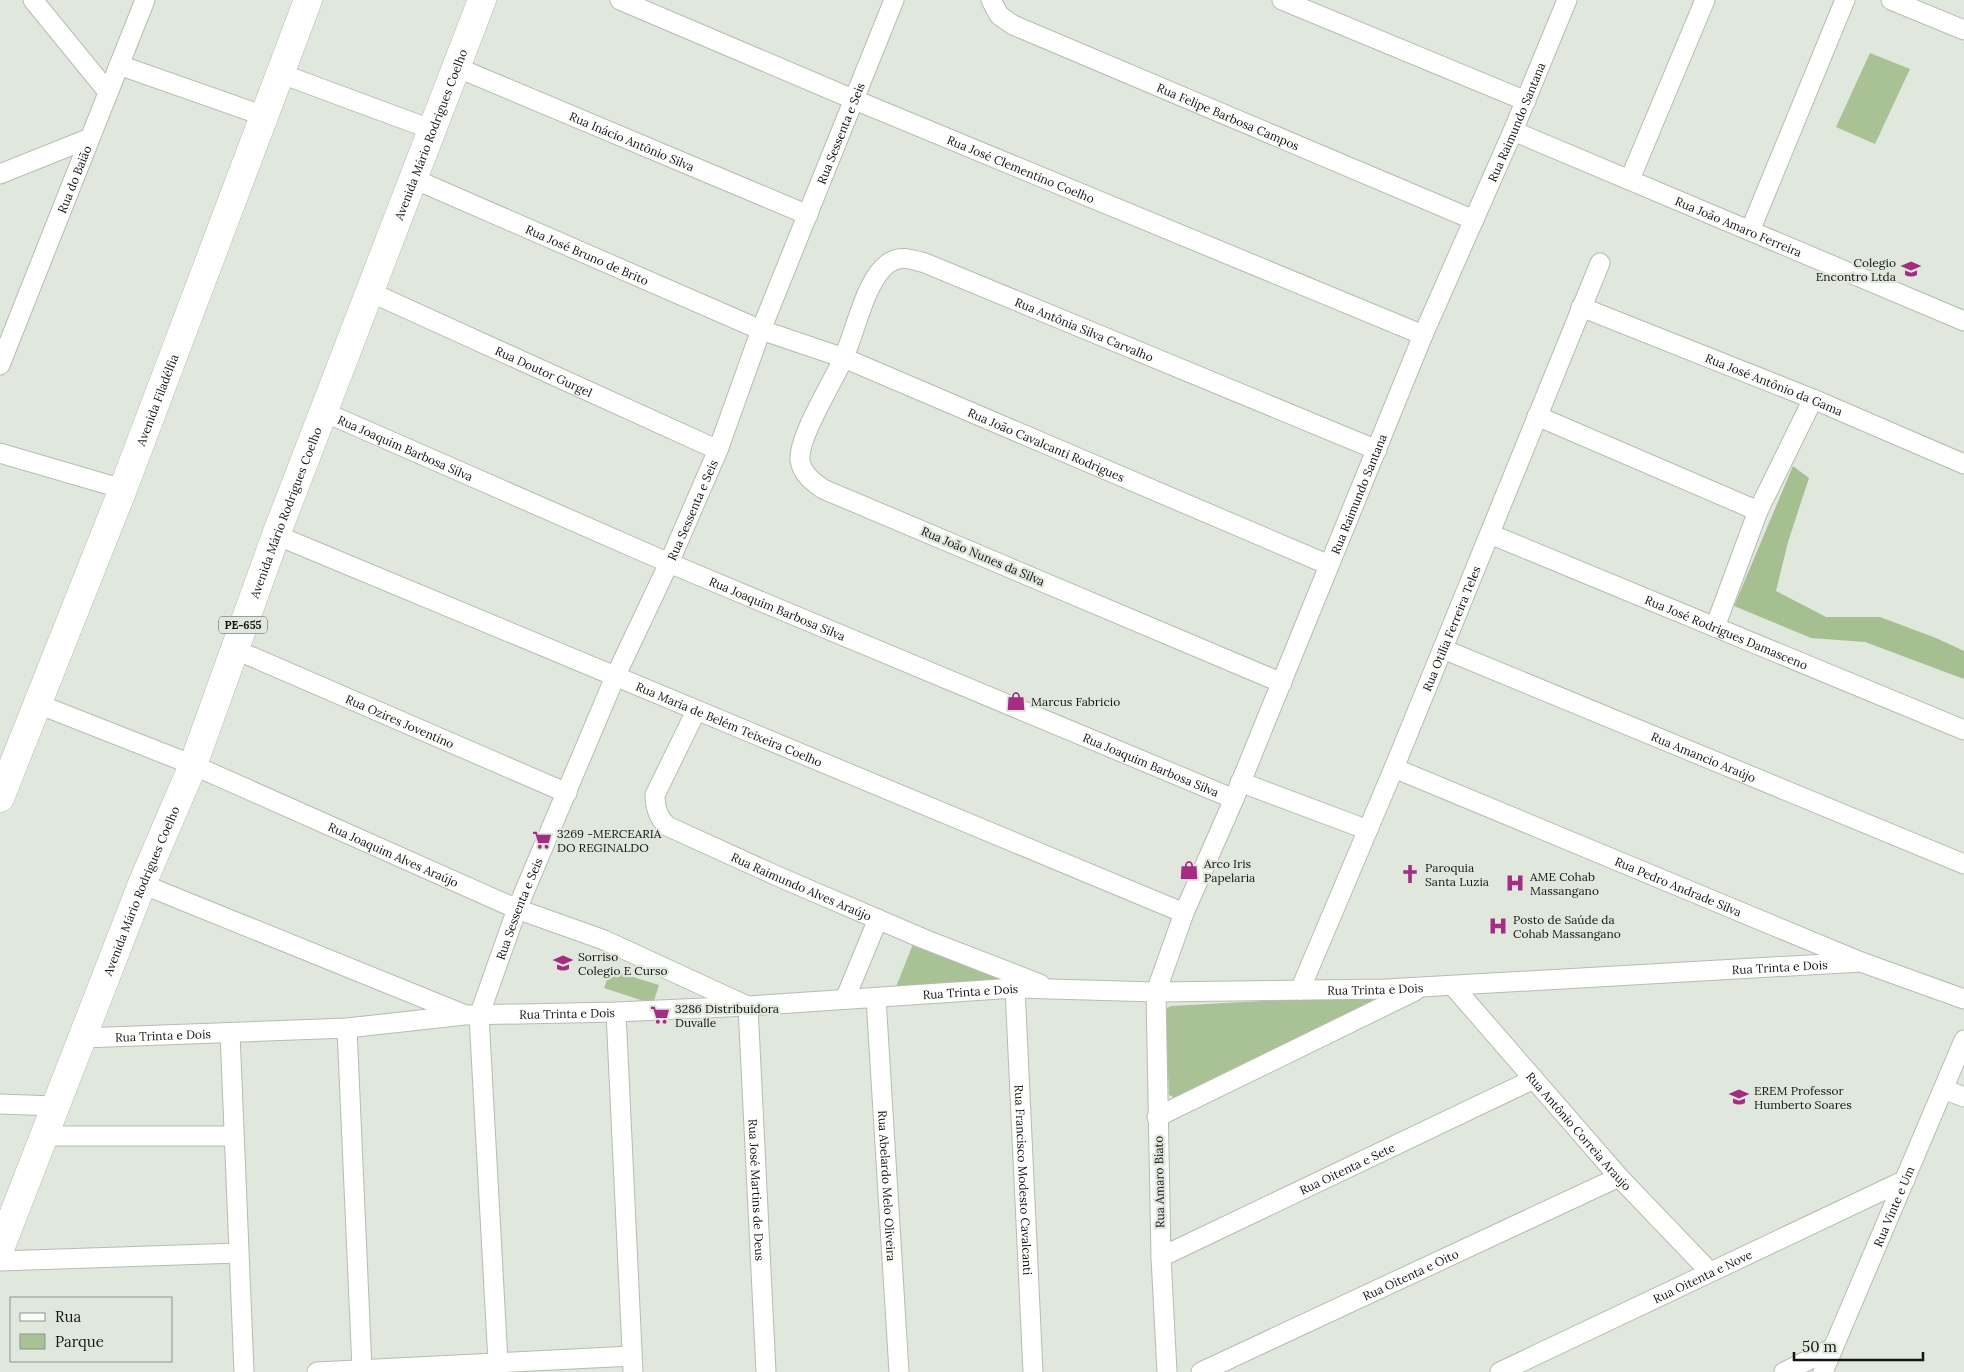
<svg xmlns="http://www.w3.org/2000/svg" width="1964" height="1372" font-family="Lora,serif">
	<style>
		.green { fill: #a8c296 }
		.forest { fill: #a5bf91 }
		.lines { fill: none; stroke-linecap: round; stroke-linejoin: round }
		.street-casing { stroke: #b6bcb2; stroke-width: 21 }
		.secondary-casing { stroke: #b6bcb2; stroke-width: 29 }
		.primary-casing { stroke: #b6bcb2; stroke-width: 29 }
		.street { stroke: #fff; stroke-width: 19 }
		.secondary { stroke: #fff; stroke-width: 28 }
		.primary { stroke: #fff; stroke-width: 28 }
		.labels { text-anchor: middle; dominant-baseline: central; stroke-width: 4.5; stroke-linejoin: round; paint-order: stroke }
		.shield { fill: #e0e7dc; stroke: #51554f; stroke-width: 1 }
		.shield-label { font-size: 11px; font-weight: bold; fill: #141612 }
		.street-label { font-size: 12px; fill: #141612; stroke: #e0e7dc }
		.poi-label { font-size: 12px; fill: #141612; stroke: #e0e7dc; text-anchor: start }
	</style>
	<rect width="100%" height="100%" fill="#e0e7dc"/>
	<g class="green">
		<path d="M1870,53L1910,69L1875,144L1836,127Z"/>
		<path d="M915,939L1019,982L894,992Z"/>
		<path d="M610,970L659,985L653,1004L604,988Z"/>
		<path d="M1376,995L1378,999L1175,1098L1169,1095L1165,1012L1167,1008L1171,1006Z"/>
	</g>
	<path class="forest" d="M1793,466L1809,478L1788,542L1776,591L1826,617H1880L1936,638L1964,651V679L1865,642L1811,638L1734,606Z"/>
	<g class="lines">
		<g class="street-casing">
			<g id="street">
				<path d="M33,0L108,92"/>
				<path id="s1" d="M620,0L855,100L1423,335"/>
				<path id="s2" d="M991,0L999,15L1013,25L1474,220"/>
				<path d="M1282,0L1526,101"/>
				<path d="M1891,0L1964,30"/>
				<path d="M119,65L264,116"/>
				<path id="s3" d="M456,67L808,215"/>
				<path d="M279,73L433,130"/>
				<path id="s4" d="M1513,131L1964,321"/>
				<path d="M0,174L90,138"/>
				<path id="s5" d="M414,179L761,330L844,358L1329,565"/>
				<path d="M1630,179L1705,0"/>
				<path d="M1750,231L1845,0"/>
				<path id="s6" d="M370,292L718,450"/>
				<path id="s7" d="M1581,307L1813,399L1964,464"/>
				<path id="s8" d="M0,365L145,0"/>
				<path id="s9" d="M324,412L669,563L1234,799"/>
				<path d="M1537,416L1758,511"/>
				<path d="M0,453L123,489"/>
				<path id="s10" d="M1490,534L1964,730"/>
				<path id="s11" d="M276,535L1184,913"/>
				<path d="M1715,627L1758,511L1813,399"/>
				<path id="s12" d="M234,649L567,793"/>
				<path id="s13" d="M1443,649L1964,864"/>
				<path id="s14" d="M1282,683L823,489C813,482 802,474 800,460C798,437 833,382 843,359C855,333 864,287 883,268C896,254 908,258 925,263L1377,450"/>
				<path id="s15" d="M38,704L193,765L517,909L604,940L745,1005"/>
				<path id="s16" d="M696,711L655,795C655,808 658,817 667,826L777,876L924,939L1040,984"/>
				<path id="s17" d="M1394,768L1861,962L1964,999"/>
				<path d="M1240,782L1368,830"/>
				<path d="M142,884L463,1014"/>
				<path id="s18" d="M1453,986L1619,1177L1710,1272"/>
				<path id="s19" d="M1015,988L1033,1372"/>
				<path id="s20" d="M1300,990L1394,768L1600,263"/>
				<path id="s21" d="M876,998L899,1372"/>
				<path d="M845,999L878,919"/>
				<path id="s22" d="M748,1006L766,1372"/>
				<path d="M616,1012L633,1372"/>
				<path d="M347,1028L362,1369"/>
				<path d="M230,1033L244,1372"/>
				<path id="s23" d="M82,1038L347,1028L465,1015L616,1012L748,1006L1015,988L1156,992L1386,989L1861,962"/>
				<path d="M1943,1089L1964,1097"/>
				<path d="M0,1104L55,1106"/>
				<path d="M1157,1117L1415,991"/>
				<path d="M43,1136H233"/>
				<path id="s24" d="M1161,1257L1534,1079"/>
				<path d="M0,1261L238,1253"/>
				<path id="s25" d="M498,1362L479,1016L517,909L615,677L669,563L718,450L761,330L894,0"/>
				<path d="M317,1372L632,1356"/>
				<path id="s26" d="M1167,1372L1161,1257L1156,992L1184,913L1234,799L1423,335L1513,131L1567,0"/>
				<path id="s27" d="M1201,1372L1619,1177"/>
				<path id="s28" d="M1500,1372L1905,1180"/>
				<path d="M1784,1372L1833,1348"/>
				<path id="s29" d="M1823,1372L1964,1040"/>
			</g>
		</g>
		<g class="secondary-casing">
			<g id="secondary">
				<path id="s30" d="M0,798L123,489L308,0"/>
			</g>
		</g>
		<g class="primary-casing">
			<g id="primary">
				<path id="s31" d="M0,1249L142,884L193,765L276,535L482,0"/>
			</g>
		</g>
		<use href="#street" class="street"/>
		<use href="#secondary" class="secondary"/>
		<use href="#primary" class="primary"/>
	</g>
	<defs>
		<g id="school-bare" transform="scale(1.5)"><path d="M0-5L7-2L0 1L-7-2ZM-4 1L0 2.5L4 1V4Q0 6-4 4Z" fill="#a52c82" stroke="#e0e7dc" stroke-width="2.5" paint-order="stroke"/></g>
		<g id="shop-bare" transform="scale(1.5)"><path d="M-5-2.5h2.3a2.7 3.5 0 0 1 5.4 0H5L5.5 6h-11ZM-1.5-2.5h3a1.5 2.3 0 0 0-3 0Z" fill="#a52c82" stroke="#e0e7dc" stroke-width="2.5" paint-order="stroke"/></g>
		<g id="supermarket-bare" transform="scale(1.5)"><path d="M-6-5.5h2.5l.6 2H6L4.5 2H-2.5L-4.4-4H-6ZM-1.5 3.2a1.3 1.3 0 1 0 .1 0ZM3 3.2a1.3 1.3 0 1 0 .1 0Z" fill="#a52c82" stroke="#e0e7dc" stroke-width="2.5" paint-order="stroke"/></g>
		<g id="church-bare" transform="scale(1.5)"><path d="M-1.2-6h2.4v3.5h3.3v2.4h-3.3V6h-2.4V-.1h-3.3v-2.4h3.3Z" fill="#a52c82" stroke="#e0e7dc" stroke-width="2.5" paint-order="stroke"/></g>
		<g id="hospital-bare" transform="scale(1.5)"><path d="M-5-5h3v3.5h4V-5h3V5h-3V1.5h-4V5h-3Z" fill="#a52c82" stroke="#e0e7dc" stroke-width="2.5" paint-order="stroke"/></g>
	</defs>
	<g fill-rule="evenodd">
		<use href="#school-bare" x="1911" y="269"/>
		<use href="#shop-bare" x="1016" y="701"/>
		<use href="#supermarket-bare" x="542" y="840"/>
		<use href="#shop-bare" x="1189" y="870"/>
		<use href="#church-bare" x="1410" y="874"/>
		<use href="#hospital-bare" x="1515" y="883"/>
		<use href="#hospital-bare" x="1498" y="926"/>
		<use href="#school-bare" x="563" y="963"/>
		<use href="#supermarket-bare" x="660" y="1015"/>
		<use href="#school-bare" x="1739" y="1097"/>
	</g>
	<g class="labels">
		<rect class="shield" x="219" y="616.5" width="48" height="17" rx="4"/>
		<g class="shield-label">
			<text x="243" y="625">PE-655</text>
		</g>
		<g class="street-label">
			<text stroke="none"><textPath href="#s2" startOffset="268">Rua Felipe Barbosa Campos</textPath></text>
			<text stroke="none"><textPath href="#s26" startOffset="1322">Rua Raimundo Santana</textPath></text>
			<text stroke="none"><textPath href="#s25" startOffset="1301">Rua Sessenta e Seis</textPath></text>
			<text stroke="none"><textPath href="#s31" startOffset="1195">Avenida Mário Rodrigues Coelho</textPath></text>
			<text stroke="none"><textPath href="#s3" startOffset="191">Rua Inácio Antônio Silva</textPath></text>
			<text stroke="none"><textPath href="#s1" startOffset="435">Rua José Clementino Coelho</textPath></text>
			<text stroke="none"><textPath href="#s8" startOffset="200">Rua do Baião</textPath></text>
			<text stroke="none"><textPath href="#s4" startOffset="245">Rua João Amaro Ferreira</textPath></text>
			<text stroke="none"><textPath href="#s5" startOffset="189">Rua José Bruno de Brito</textPath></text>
			<text stroke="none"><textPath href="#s14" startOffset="965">Rua Antônia Silva Carvalho</textPath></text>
			<text stroke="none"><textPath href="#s6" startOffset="191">Rua Doutor Gurgel</textPath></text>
			<text stroke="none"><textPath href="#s7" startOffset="208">Rua José Antônio da Gama</textPath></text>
			<text stroke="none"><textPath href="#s30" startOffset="428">Avenida Filadélfia</textPath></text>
			<text stroke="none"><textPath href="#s5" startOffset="686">Rua João Cavalcanti Rodrigues</textPath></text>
			<text stroke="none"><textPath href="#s9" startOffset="89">Rua Joaquim Barbosa Silva</textPath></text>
			<text stroke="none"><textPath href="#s26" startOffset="918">Rua Raimundo Santana</textPath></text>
			<text stroke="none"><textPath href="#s25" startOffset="896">Rua Sessenta e Seis</textPath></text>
			<text stroke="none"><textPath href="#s31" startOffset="790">Avenida Mário Rodrigues Coelho</textPath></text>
			<text transform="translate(983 556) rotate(23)">Rua João Nunes da Silva</text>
			<text stroke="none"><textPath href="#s9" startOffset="494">Rua Joaquim Barbosa Silva</textPath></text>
			<text stroke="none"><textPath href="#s20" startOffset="392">Rua Otilia Ferreira Teles</textPath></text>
			<text stroke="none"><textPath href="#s10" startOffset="256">Rua José Rodrigues Damasceno</textPath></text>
			<text stroke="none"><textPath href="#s12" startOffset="181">Rua Ozires Joventino</textPath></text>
			<text stroke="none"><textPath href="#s11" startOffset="491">Rua Maria de Belém Teixeira Coelho</textPath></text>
			<text stroke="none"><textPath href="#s13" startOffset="282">Rua Amancio Araújo</textPath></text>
			<text stroke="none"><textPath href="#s9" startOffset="899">Rua Joaquim Barbosa Silva</textPath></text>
			<text stroke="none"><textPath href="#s15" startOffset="386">Rua Joaquim Alves Araújo</textPath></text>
			<text stroke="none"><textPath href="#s16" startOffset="275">Rua Raimundo Alves Araújo</textPath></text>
			<text stroke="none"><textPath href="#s17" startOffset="308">Rua Pedro Andrade Silva</textPath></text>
			<text stroke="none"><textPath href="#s31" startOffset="385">Avenida Mário Rodrigues Coelho</textPath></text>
			<text stroke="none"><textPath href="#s25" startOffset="461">Rua Sessenta e Seis</textPath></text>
			<text stroke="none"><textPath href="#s23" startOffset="1700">Rua Trinta e Dois</textPath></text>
			<text stroke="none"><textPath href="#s23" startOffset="1295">Rua Trinta e Dois</textPath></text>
			<text stroke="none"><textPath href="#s23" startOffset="890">Rua Trinta e Dois</textPath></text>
			<text stroke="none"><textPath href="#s23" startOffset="486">Rua Trinta e Dois</textPath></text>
			<text stroke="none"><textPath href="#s23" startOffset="81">Rua Trinta e Dois</textPath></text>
			<text stroke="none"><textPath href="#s18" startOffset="192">Rua Antônio Correia Araujo</textPath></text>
			<text stroke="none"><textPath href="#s24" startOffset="206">Rua Oitenta e Sete</textPath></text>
			<text stroke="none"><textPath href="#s19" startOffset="192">Rua Francisco Modesto Cavalcanti</textPath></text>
			<text transform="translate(1159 1182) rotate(-91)">Rua Amaro Biato</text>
			<text stroke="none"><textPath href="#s21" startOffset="188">Rua Abelardo Melo Oliveira</textPath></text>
			<text stroke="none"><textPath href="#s22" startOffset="184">Rua José Martins de Deus</textPath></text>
			<text stroke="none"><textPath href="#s29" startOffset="180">Rua Vinte e Um</textPath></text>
			<text stroke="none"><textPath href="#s27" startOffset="231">Rua Oitenta e Oito</textPath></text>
			<text stroke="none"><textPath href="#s28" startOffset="224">Rua Oitenta e Nove</textPath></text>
		</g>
		<g class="poi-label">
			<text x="1896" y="262" text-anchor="end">Colegio<tspan x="1896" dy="14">Encontro Ltda</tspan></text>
			<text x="1031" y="701">Marcus Fabricio</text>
			<text x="557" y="833">3269 -MERCEARIA<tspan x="557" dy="14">DO REGINALDO</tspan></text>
			<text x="1204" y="863">Arco Iris<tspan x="1204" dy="14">Papelaria</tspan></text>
			<text x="1425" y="867">Paroquia<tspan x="1425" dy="14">Santa Luzia</tspan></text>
			<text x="1530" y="876">AME Cohab<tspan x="1530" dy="14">Massangano</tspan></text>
			<text x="1513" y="919">Posto de Saúde da<tspan x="1513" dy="14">Cohab Massangano</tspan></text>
			<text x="578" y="956">Sorriso<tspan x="578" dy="14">Colegio E Curso</tspan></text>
			<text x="675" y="1008">3286 Distribuidora<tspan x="675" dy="14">Duvalle</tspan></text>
			<text x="1754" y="1090">EREM Professor<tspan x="1754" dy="14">Humberto Soares</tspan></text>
		</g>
	</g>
	<rect x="10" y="1297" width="162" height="65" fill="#e0e7dc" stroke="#8e938b"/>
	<rect x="20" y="1313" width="25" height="8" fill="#ffffff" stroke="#8e938b"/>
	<text x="55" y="1322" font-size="15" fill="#141612">Rua</text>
	<rect x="20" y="1334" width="25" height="15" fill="#a8c296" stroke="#8e938b"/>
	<text x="55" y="1347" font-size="15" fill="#141612">Parque</text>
	<path d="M1794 1352v8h129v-8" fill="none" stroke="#141612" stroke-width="2.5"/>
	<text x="1802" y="1352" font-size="15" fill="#141612" stroke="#e0e7dc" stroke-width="4" paint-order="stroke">50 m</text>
</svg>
